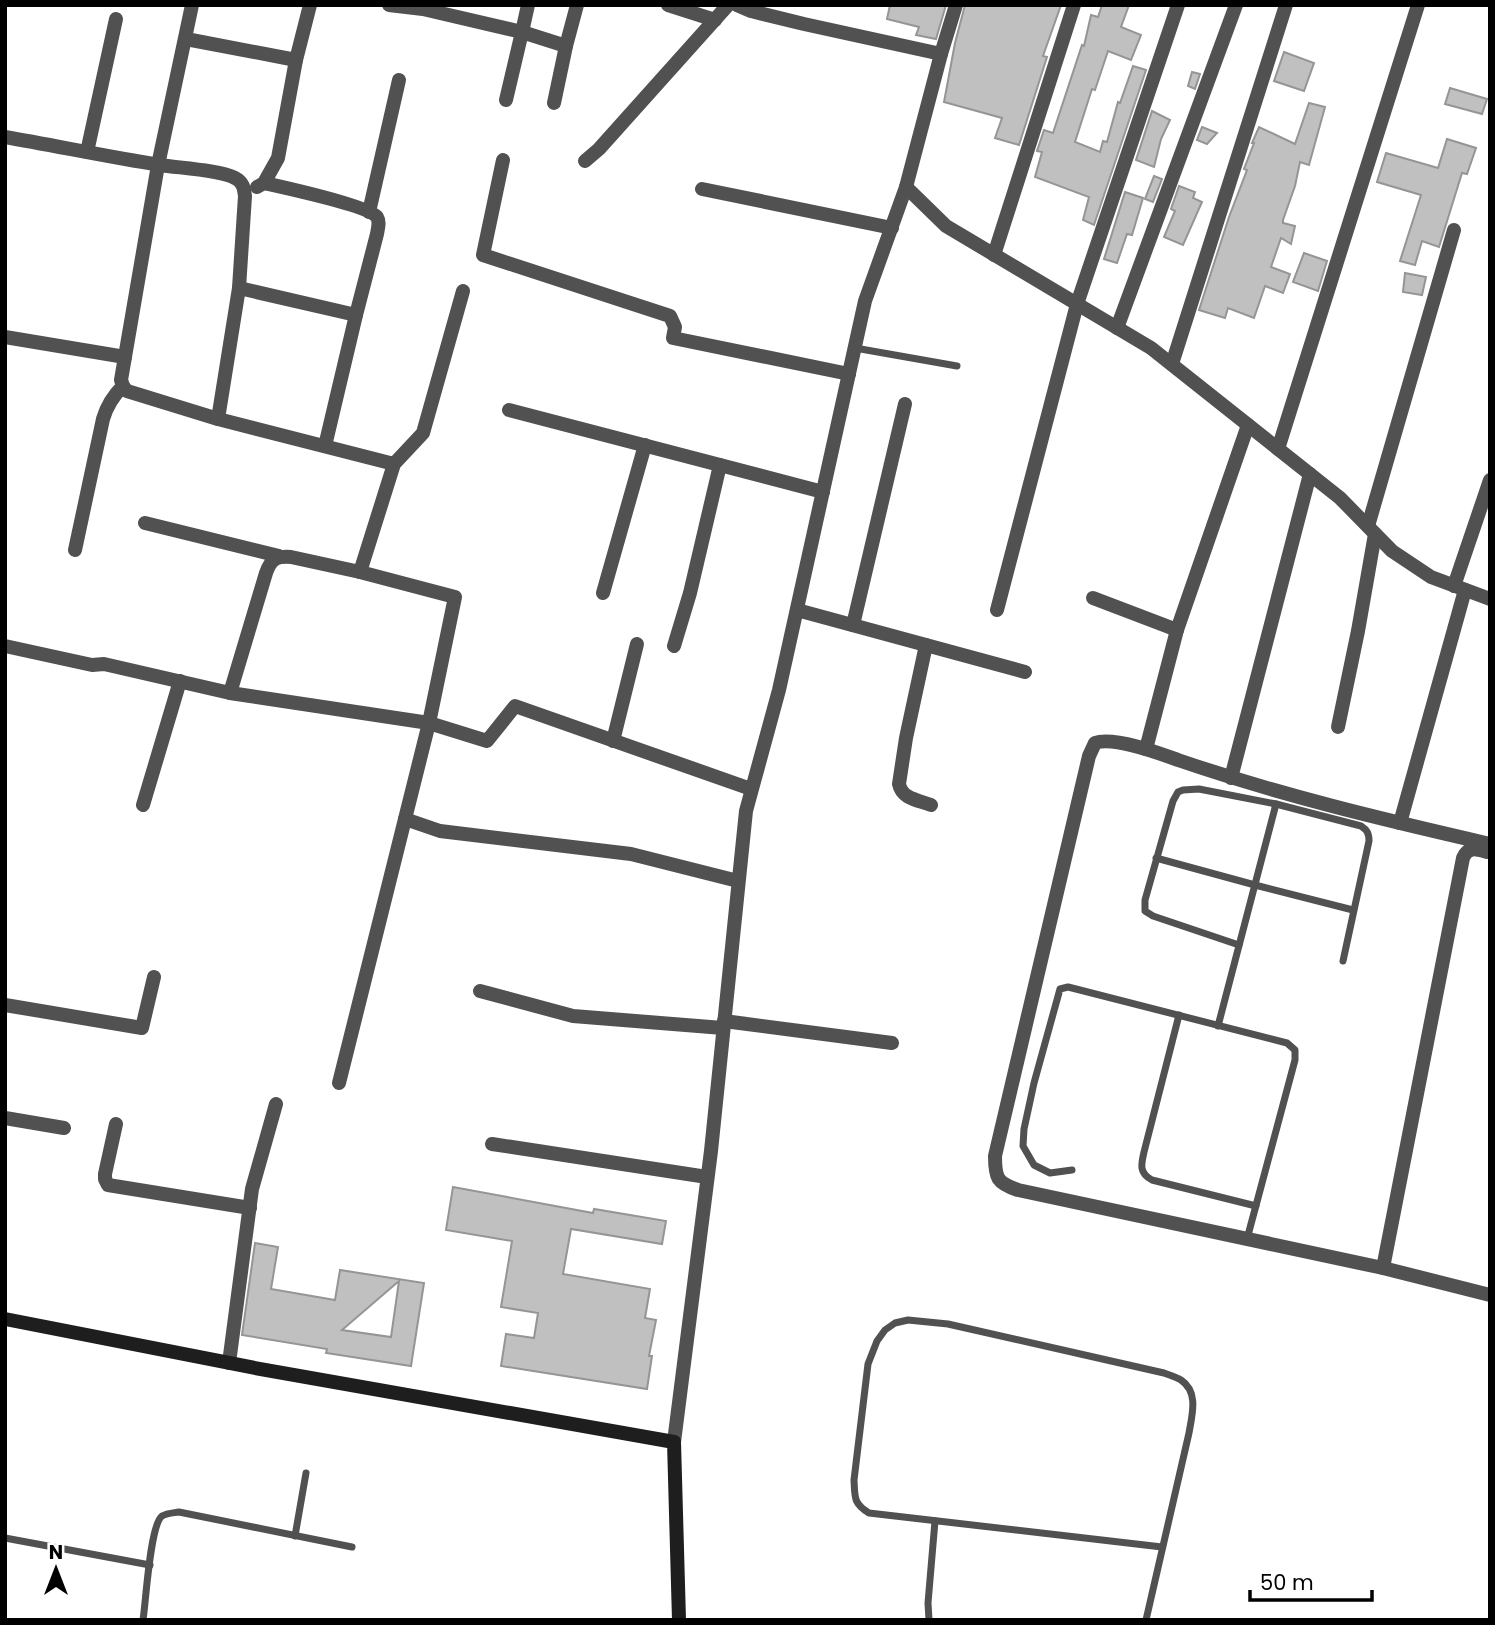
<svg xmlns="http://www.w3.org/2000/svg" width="1495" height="1625" font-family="Poppins,sans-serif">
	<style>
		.building { fill: #c0c0c0; stroke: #959595; stroke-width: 2; fill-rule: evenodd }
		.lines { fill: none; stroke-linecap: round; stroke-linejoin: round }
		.lane { stroke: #515151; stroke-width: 7 }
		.street { stroke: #515151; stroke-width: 14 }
		.secondary { stroke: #1e1e1e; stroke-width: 14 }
	</style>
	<rect width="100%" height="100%" fill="#fff"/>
	<g class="building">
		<path d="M890,5H946L936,39L916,35L919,27L887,19Z"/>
		<path d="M965,5H1061L1043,56L1047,57L1019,145L995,138L1002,118L944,102L955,43Z"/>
		<path d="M1102,5H1129L1121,27L1141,35L1131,60L1108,51L1095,90L1092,89L1075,142L1100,152L1103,141L1107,142L1118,102L1120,103L1133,66L1146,70L1094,225L1083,220L1089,197L1035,177L1042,152L1037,151L1044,130L1053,133L1082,45L1084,46L1091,15L1098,17Z"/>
		<path d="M1284,52L1314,63L1304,91L1274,81Z"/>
		<path d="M1192,72L1200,74L1195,89L1188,86Z"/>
		<path d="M1450,88L1487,99L1482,114L1445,104Z"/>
		<path d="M1309,103L1325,107L1309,165L1300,162L1295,186L1283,220V223L1295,226L1291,244L1281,238L1271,267L1290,274L1283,293L1265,286L1254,318L1228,308L1225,318L1199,310L1229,217L1247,170L1244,169L1254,143H1252L1259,127L1295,144Z"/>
		<path d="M1152,111L1170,120L1161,139L1154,167L1136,160Z"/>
		<path d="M1202,127L1217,133L1207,144L1197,140Z"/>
		<path d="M1447,139L1476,148L1467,174L1462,173L1439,247L1422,241L1415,265L1400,261L1421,195L1377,182L1386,153L1438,168Z"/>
		<path d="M1154,176L1162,179L1153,202L1145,199Z"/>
		<path d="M1179,186L1195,192L1193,198L1202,202L1183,245L1164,237L1175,211L1171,209Z"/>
		<path d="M1125,192L1143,198L1132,235L1127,234L1117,263L1104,259Z"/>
		<path d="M1304,253L1327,261L1318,291L1293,282Z"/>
		<path d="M1405,273L1426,277L1422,295L1403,292Z"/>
		<path d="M453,1187L593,1213L594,1209L666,1221L662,1244L571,1229L563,1274L650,1289L645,1318L656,1320L649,1356H652L647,1389L501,1366L506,1334L534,1338L538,1313L501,1307L512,1241L446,1230Z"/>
		<path d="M255,1243L278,1247L271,1289L335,1300L340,1270L424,1283L411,1366L326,1353L327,1349L242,1335ZM399,1281L391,1337L342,1330Z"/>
	</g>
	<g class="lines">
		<g class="lane">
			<path d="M855,348L957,366"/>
			<path d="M1156,858L1255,885L1353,910"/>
			<path d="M1239,945L1153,916L1145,911V900L1173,801L1178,792L1183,790L1199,789L1276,804L1361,826C1367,830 1369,833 1369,841L1343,961"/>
			<path d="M1179,1015L1144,1152C1141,1165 1139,1173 1152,1180L1256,1206"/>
			<path d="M1218,1026L1276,804"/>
			<path d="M1072,1170L1050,1173L1034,1165L1023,1146L1024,1129L1034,1083L1060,989L1068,987L1076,989L1287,1043L1295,1050V1060L1247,1239"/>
			<path d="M295,1536L306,1473"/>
			<path d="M5,1538L150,1565"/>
			<path d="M143,1620C146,1601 150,1525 162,1516C167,1513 173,1513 179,1512L352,1547"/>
			<path d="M929,1620L928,1603L935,1521"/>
			<path d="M1146,1620L1189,1433C1192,1415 1199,1392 1181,1380C1176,1377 1169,1375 1164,1373L948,1324L908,1320L895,1323L885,1330L877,1341L868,1364L854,1480C855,1497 853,1503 869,1513L1162,1547"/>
		</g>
		<g class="street">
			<path d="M192,5L158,165L121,380L123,386L127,391L218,419"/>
			<path d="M389,5L423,9L522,32L528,5"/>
			<path d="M668,5L715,20"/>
			<path d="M737,5L751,11L804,24L941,54"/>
			<path d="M186,39L296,60"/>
			<path d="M506,100L522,32L566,46"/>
			<path d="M554,103L566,46L577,5"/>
			<path d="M5,137C57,146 109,157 160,165C179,168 220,170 235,178C243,182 244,188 245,196L239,288L218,419L394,464"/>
			<path d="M87,152L116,19"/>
			<path d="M503,160L483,255L670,316L675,327L673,338L849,374"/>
			<path d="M585,161L599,149L728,5"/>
			<path d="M264,183C282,187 369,206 377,217C380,222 378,228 377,234L356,315L325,446"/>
			<path d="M257,187L264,183L278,158L296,60L310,5"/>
			<path d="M906,187L946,226L1151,348L1340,498L1392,551L1431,577L1490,599"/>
			<path d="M702,189L892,228"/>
			<path d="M369,212L399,80"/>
			<path d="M994,255L1074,5"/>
			<path d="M239,288L356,315"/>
			<path d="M1117,328L1236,5"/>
			<path d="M5,337L125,357"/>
			<path d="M1172,364L1286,5"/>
			<path d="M509,410L823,492"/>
			<path d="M1278,449L1418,5"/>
			<path d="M145,523L279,556"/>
			<path d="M1368,526L1454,230"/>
			<path d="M75,550L103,419C107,405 113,396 123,386"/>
			<path d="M1454,586L1490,480"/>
			<path d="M603,593L645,445"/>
			<path d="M1093,598L1177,630"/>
			<path d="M797,610L1025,672"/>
			<path d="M997,610L1077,304L1178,5"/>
			<path d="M853,625L905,404"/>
			<path d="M926,645L906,738L899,784C902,799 918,800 931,805"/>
			<path d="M5,646L92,665L104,664L230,693L429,723L487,741L515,706L751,789"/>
			<path d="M674,646L690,593L720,465"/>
			<path d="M230,693L266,573C271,559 276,556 291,557L360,572"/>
			<path d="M1338,727L1358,631L1375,534"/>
			<path d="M613,741L637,644"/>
			<path d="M1146,749L1177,630L1248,425"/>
			<path d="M1231,778L1310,474"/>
			<path d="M143,805L180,681"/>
			<path d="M405,819L440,831L631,854L738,881"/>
			<path d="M1400,823L1465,590"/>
			<path d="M1490,844C1385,820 1280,795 1178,760C1159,753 1113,736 1095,743L1089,756L995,1156C995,1178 997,1183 1018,1190L1383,1268L1490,1295"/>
			<path d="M480,991L573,1016L723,1028"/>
			<path d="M5,1005L142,1028L154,977"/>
			<path d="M724,1021L892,1043"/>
			<path d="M339,1083L429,723L455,597L360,572L394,464L423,433L463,291"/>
			<path d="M5,1118L64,1128"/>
			<path d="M116,1124L105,1174V1179L108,1185L250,1208"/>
			<path d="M492,1144L707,1177"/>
			<path d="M1383,1268L1463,858C1468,846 1476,849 1487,852"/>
			<path d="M229,1363L252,1189L276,1104"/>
			<path d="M674,1442L711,1151L746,811L779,690L865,301L906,187L941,54L956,5"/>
		</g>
		<path class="secondary" d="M5,1319L255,1368L674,1442L679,1620"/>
	</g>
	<rect width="1495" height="1625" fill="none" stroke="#000000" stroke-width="14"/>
	<g transform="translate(56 1569)" stroke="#ffffff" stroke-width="5" paint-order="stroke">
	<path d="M0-5L12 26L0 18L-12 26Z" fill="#000000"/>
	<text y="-10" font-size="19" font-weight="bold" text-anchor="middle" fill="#000000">N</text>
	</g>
	<path d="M1250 1590v10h122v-10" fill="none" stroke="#000000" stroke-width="3.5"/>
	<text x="1260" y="1590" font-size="21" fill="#000000" stroke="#ffffff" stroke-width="5" paint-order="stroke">50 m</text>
</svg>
